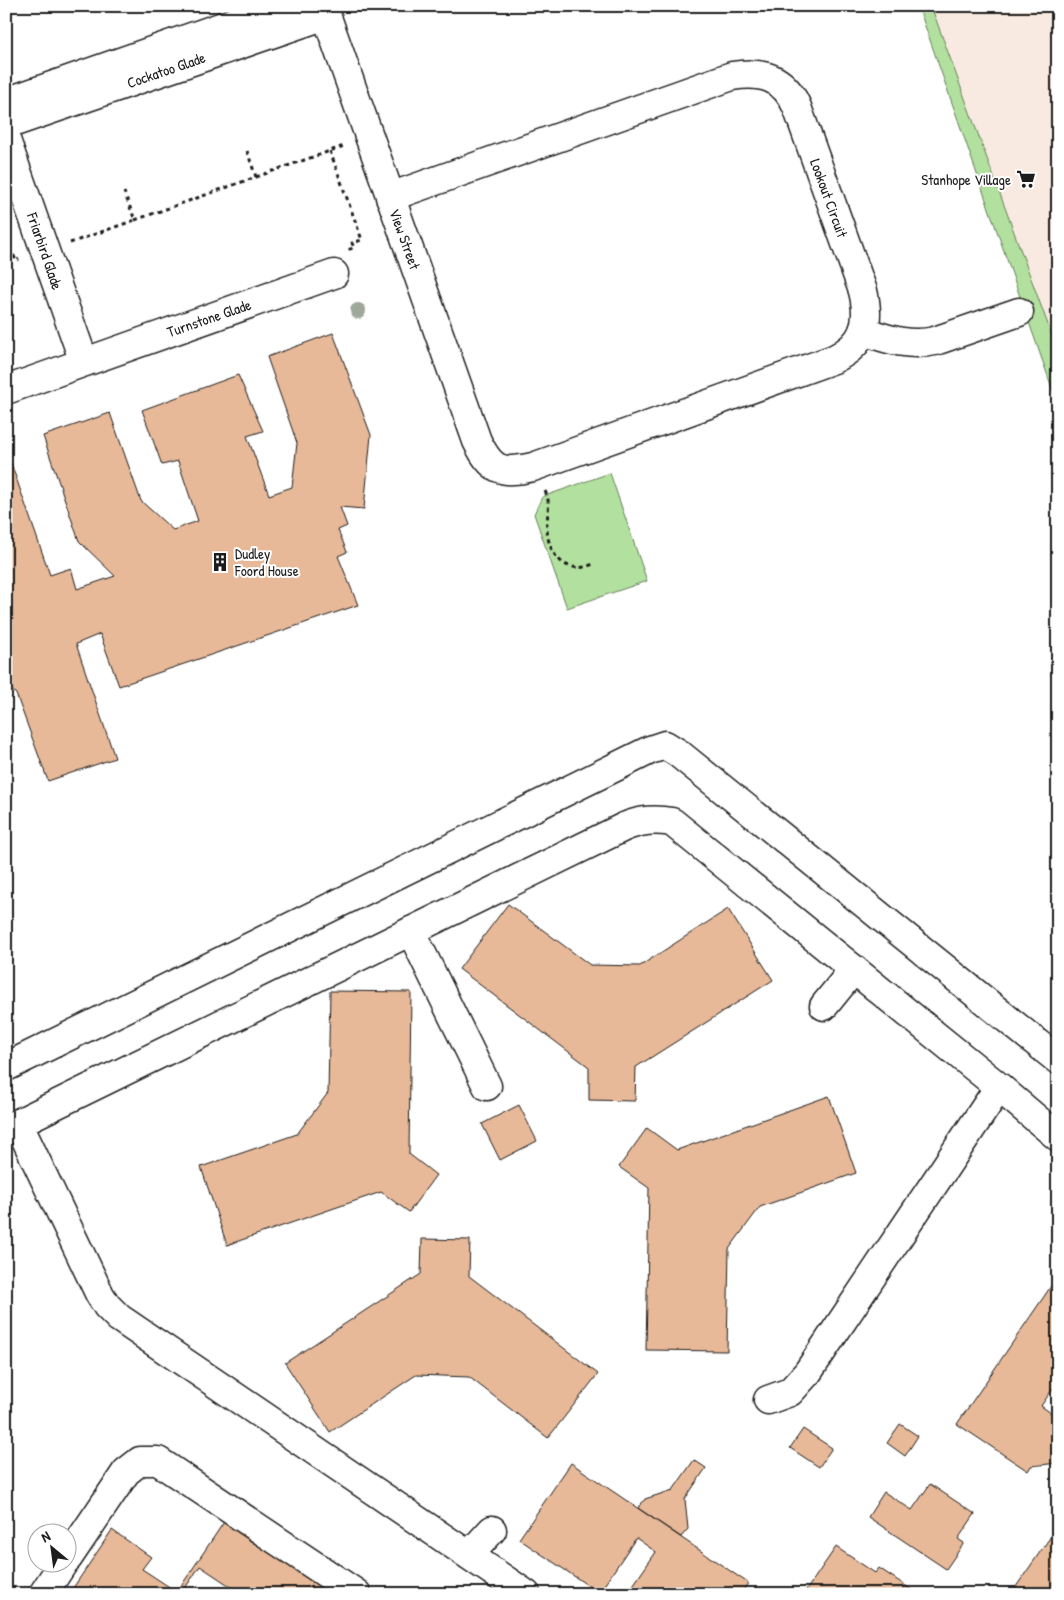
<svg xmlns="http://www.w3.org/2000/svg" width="1064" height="1600" font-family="'Patrick Hand',sans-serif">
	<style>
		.built { fill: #f8eae0 }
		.green { fill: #b2e09e; stroke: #677e5d }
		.building { fill: #e7b998; stroke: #1c1c1c }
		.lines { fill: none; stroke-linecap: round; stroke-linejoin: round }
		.minor-casing { stroke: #1c1c1c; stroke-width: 31 }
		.path { stroke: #1c1c1c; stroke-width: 3; stroke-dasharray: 4 4; stroke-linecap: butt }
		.minor { stroke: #fff; stroke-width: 28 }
		.tree { fill: #9fa89b }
		.labels { text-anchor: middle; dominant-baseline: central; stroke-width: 4; stroke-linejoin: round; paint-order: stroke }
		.street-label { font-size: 15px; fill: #1c1c1c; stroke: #fff }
		.poi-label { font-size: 15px; fill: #1c1c1c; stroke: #fff; text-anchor: end }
	</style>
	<rect width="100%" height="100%" fill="#fff"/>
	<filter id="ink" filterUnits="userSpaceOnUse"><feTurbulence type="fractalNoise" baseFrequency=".02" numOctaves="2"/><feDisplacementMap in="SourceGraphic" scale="10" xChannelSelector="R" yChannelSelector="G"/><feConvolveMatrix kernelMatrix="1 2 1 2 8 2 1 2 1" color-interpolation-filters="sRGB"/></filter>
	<g filter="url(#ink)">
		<path class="built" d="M931,6H1058V352Z"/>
		<g class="green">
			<path d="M918,6H931L1058,352V405Z"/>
			<path d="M610,473L647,581L567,608L534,514L542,497Z"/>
		</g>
		<g class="building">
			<path d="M333,333L371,435L364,509L340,507L347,526L338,530L347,552L338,556L358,605L119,686L100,634L76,644L115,758L48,781L16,694L6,685V449L50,575L71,568L77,589L115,576L79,541L43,436L110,413L141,501L173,530L198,521L178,461L162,465L142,410L238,375L263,431L247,436L269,495L292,487L297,443L267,357Z"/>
			<path d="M508,904L590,965L640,966L728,909L773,980L636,1067L635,1101L589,1100V1067L459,969Z"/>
			<path d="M330,991L411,992L409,1154L436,1175L409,1212L381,1192L227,1245L201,1167L297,1134L328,1093Z"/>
			<path d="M829,1096L856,1173L760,1207L729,1249L727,1351L646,1350L649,1188L619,1167L647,1128L677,1150Z"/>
			<path d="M519,1105L537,1141L500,1160L482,1124Z"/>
			<path d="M422,1239L470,1240L469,1276L598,1374L548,1438L469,1377L416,1375L330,1432L285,1363L421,1274Z"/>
			<path d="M1058,1276V1381L1041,1406L1058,1418V1463L1031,1466L1028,1471L957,1424Z"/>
			<path d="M900,1424L918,1436L905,1456L887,1443Z"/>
			<path d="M803,1429L832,1448L819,1467L790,1448Z"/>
			<path d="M694,1460L706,1468L685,1499L688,1529L681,1537L638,1508L645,1499L673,1490Z"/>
			<path d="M571,1463L748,1583L741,1594H627L656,1552L636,1538L599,1593L519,1539Z"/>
			<path d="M930,1484L975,1514L958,1539L964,1543L946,1569L868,1517L884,1492L912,1510Z"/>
			<path d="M230,1513L350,1594H242L200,1566L181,1594H69L112,1530L151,1557L142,1569L177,1592Z"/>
			<path d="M1058,1526V1594H1011Z"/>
			<path d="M836,1547L875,1573L879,1568L918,1594H808L805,1592Z"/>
		</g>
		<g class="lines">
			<g class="minor-casing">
				<g id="minor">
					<path d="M323,6L477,441C492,471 501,474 533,467L834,359C864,344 871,324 863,291L797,107C784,77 762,71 732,76L390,197"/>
					<path d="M6,102L280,6"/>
					<path d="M6,125L326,15"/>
					<path d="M6,140L84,362"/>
					<path d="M863,331C887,339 909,347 935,341L1019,312"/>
					<path d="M6,390L334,274"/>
					<path d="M411,931L487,1086"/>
					<path d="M824,1006L854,969"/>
					<path d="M6,1067L650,750L665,745L678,753L1058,1060"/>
					<path d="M18,1123L100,1295L107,1306L119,1318L526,1594"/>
					<path d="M6,1129L624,827C641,820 654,819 672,822L999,1087L1058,1137"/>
					<path d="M768,1400L790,1392L808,1372L999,1087"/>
					<path d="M469,1555L492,1530"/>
					<path d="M68,1558L126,1472L140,1461H158L357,1594"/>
					<path d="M43,1594L64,1562"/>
				</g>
			</g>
			<g class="path">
				<path d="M330,151L362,240L352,243L354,248L346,250"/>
				<path d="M256,177L344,146"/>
				<path d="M135,220L256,177L247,151"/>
				<path d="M70,243L135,220L124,192"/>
				<path d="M6,259L14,256L16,261L19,259"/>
				<path d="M545,491C552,505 546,515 547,529C548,556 567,576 593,564"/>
			</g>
			<use href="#minor" class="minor"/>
		</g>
		<circle class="tree" cx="358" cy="311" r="8"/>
	</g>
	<defs>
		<g id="supermarket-bare" transform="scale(1.5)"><path d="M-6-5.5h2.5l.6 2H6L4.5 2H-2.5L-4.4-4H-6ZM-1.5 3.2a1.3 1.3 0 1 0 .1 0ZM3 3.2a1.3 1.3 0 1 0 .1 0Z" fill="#1c1c1c" stroke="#fff" stroke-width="2.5" paint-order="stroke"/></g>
		<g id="building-bare" transform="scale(1.5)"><path d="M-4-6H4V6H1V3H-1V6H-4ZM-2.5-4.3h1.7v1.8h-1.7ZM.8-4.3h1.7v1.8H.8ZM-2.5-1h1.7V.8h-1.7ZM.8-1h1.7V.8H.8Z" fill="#1c1c1c" stroke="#fff" stroke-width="2.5" paint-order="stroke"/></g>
	</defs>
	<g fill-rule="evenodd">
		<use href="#supermarket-bare" x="1026" y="179"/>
		<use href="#building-bare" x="220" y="562"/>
	</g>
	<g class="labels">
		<g class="street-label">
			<text transform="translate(166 70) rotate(-19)">Cockatoo Glade</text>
			<text transform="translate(829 198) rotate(70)">Lookout Circuit</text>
			<text transform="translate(405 239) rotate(70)">View Street</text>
			<text transform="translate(45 251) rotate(71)">Friarbird Glade</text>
			<text transform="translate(209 318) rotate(-19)">Turnstone Glade</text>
		</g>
		<g class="poi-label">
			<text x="1011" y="179">Stanhope Village</text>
			<text x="235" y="553" text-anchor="start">Dudley<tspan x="235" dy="17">Foord House</tspan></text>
		</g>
	</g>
	<rect width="1064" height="1600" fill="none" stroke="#fff" stroke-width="25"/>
	<rect x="12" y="12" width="1039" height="1575" fill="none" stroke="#1c1c1c" stroke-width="2" filter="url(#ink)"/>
	<g transform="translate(52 1548) rotate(331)"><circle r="24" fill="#ffffff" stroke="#a4a4a4"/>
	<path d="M0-4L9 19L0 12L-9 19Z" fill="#1c1c1c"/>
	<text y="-8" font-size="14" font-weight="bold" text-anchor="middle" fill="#1c1c1c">N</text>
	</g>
</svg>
